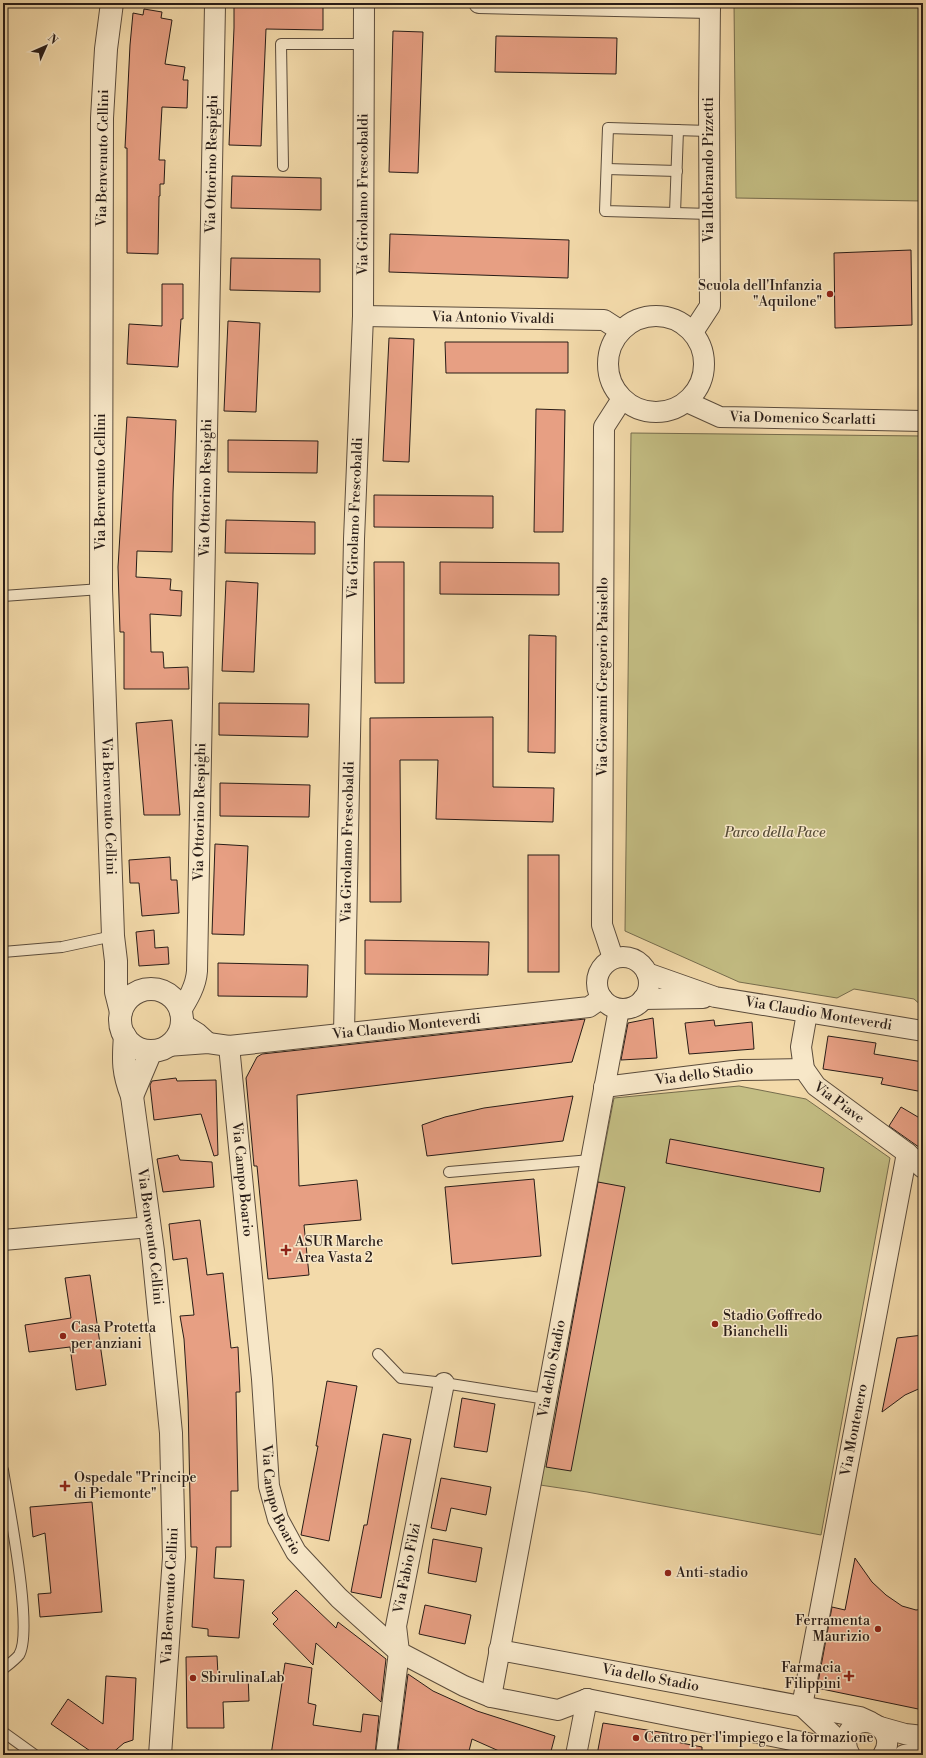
<svg xmlns="http://www.w3.org/2000/svg" width="926" height="1758" font-family="'Libre Bodoni',serif">
	<style>
		.green { fill: #c3bd83; stroke: #766c4d }
		.building { fill: #e79f83; stroke: #281c17 }
		.lines { fill: none; stroke-linecap: round; stroke-linejoin: round }
		.service-casing { stroke: #5b4c3c; stroke-width: 12 }
		.minor-casing { stroke: #5b4c3c; stroke-width: 22 }
		.tertiary-casing { stroke: #5b4c3c; stroke-width: 24 }
		.service { stroke: #f7e7c8; stroke-width: 10 }
		.minor { stroke: #f7e7c8; stroke-width: 20 }
		.tertiary { stroke: #f7e7c8; stroke-width: 22 }
		.poi-dot { fill: #8f2418; stroke: #f7e7c8; stroke-width: 1.5 }
		.labels { text-anchor: middle; dominant-baseline: central; stroke-width: 3; stroke-linejoin: round; paint-order: stroke }
		.street-label { font-size: 14px; fill: #281c17; stroke: #f7e7c8 }
		.poi-label { font-size: 14px; fill: #281c17; stroke: #f7e7c8; text-anchor: start }
		.park-label { font-size: 14px; font-style: italic; fill: #564c37; stroke: #f7e7c8 }
	</style>
	<rect width="100%" height="100%" fill="#f3daaa"/>
	<filter id="stains"><feTurbulence type="fractalNoise" baseFrequency=".005" numOctaves="4"/><feColorMatrix values="0 0 0 0 .2 0 0 0 0 .09 0 0 0 0 .02 0 0 0 .5 -.17"/></filter>
	<radialGradient id="worn" r=".72"><stop offset=".6" stop-color="#630" stop-opacity="0"/><stop offset="1" stop-color="#630" stop-opacity=".3"/></radialGradient>
	<g class="green">
		<path d="M734,3H923V201L736,198Z"/>
		<path d="M631,433L923,436V1007L914,999L854,989L837,998L739,982L625,931Z"/>
		<path d="M739,1086L806,1099L890,1158L821,1535L587,1492L540,1485L614,1098Z"/>
	</g>
	<g class="building">
		<path d="M234,3H323V30L266,29L261,146L229,145L234,28Z"/>
		<path d="M144,9L162,12L161,18L172,20L165,64L185,67L183,80H188L187,108L162,107L159,160H165L164,184H160V196H159L158,254L127,253V148H125L130,45L133,13L143,15Z"/>
		<path d="M393,31L423,32L418,173L389,172Z"/>
		<path d="M496,36L617,38L616,74L495,72Z"/>
		<path d="M232,176L321,178V210L231,208Z"/>
		<path d="M390,234L569,240L568,278L389,272Z"/>
		<path d="M911,250L912,325L835,328L834,253Z"/>
		<path d="M231,258L320,259V292L230,290Z"/>
		<path d="M162,284H183V319H181L178,367L127,364L129,324L162,326Z"/>
		<path d="M228,321L260,323L256,412L224,411Z"/>
		<path d="M389,338L414,339L409,462L383,461Z"/>
		<path d="M445,342H568V373H446Z"/>
		<path d="M536,409L565,410L563,532H534Z"/>
		<path d="M127,417L176,420L173,493L172,552L137,551L136,577L171,579L170,590L182,591L181,616L150,614L151,652H163L164,668L188,667L189,689H124V632H120L118,567Z"/>
		<path d="M228,440L318,441L317,473L228,472Z"/>
		<path d="M374,495L493,496V528L374,527Z"/>
		<path d="M226,520L315,522V554L225,553Z"/>
		<path d="M374,562H404V683H375Z"/>
		<path d="M440,562L559,563V595L440,594Z"/>
		<path d="M226,581L258,583L254,672L222,671Z"/>
		<path d="M529,635L556,636L555,753L528,752Z"/>
		<path d="M219,703L309,704L308,737L219,735Z"/>
		<path d="M493,717V787L554,788L553,822L436,819L438,760H400L401,902H370V718Z"/>
		<path d="M172,720L180,815H144L136,723Z"/>
		<path d="M220,783L310,785L309,817L220,816Z"/>
		<path d="M215,844L248,846L244,935L212,934Z"/>
		<rect x="528" y="855" width="31" height="117"/>
		<path d="M170,857L171,880H177L179,913L142,916L139,883H130L129,860Z"/>
		<path d="M154,930L155,948L168,947L169,964L139,966L136,932Z"/>
		<path d="M365,940L489,942L488,975L365,974Z"/>
		<path d="M218,963L308,965L307,997L218,996Z"/>
		<path d="M653,1018L657,1058L621,1060L628,1023Z"/>
		<path d="M585,1019L572,1062L297,1095L299,1186L357,1180L361,1220L304,1225L309,1275L268,1279L257,1166H254L246,1078L257,1057L262,1054Z"/>
		<path d="M714,1020L715,1026L752,1022L754,1049L689,1054L685,1023Z"/>
		<path d="M828,1036L876,1043L874,1054L923,1062V1092L881,1084L883,1078L823,1069Z"/>
		<path d="M176,1078L177,1081L216,1080L218,1155L214,1156L201,1114L154,1120L150,1085L152,1081Z"/>
		<path d="M573,1096L563,1141L427,1156L422,1125L445,1117L484,1108Z"/>
		<path d="M901,1107L923,1120V1150L889,1126Z"/>
		<path d="M670,1139L824,1168L820,1192L666,1163Z"/>
		<path d="M178,1155L180,1160L212,1162L214,1187L163,1192L157,1159Z"/>
		<path d="M534,1179L541,1256L452,1264L445,1187Z"/>
		<path d="M598,1182L625,1187L571,1471L546,1467Z"/>
		<path d="M200,1220L207,1275L223,1273L231,1348L238,1347L240,1392H236L238,1491H231V1547H216L214,1578L244,1580L239,1638L208,1636V1629L192,1627L197,1547H191L188,1401L184,1339L180,1316L194,1315L187,1258L173,1260L169,1224Z"/>
		<path d="M90,1275L106,1385L76,1390L70,1347L29,1352L25,1325L71,1318L65,1278Z"/>
		<path d="M923,1335V1387L905,1395L882,1412L897,1338Z"/>
		<path d="M327,1381L357,1386L329,1541L301,1535L318,1446H316Z"/>
		<path d="M462,1398L495,1404L487,1452L454,1447Z"/>
		<path d="M383,1434L411,1439L381,1598L351,1592L364,1525H367Z"/>
		<path d="M441,1478L491,1487L486,1515L451,1508L446,1531L431,1528Z"/>
		<path d="M92,1502L102,1612L40,1617L38,1594L51,1593L45,1533L33,1537L30,1507Z"/>
		<path d="M433,1539L482,1548L476,1582L428,1573Z"/>
		<path d="M855,1558L872,1582L886,1595L902,1606L916,1610L923,1609V1710L817,1688L832,1607L845,1610Z"/>
		<path d="M296,1590L336,1628L338,1622L386,1659L381,1702L316,1643L313,1665L273,1624L278,1619L272,1613Z"/>
		<path d="M425,1605L471,1615L465,1644L419,1634Z"/>
		<path d="M217,1656L218,1675H248L249,1701L223,1702L224,1728H187L186,1657Z"/>
		<path d="M285,1663L312,1668L308,1703L316,1705L313,1725L361,1732L363,1714L379,1716L375,1755H271Z"/>
		<path d="M408,1674L433,1691L477,1711L555,1736L550,1755H508L472,1739L468,1755H429L417,1751L398,1750Z"/>
		<path d="M106,1676L136,1678L133,1740L124,1743L110,1755H96L51,1724L68,1699L103,1724Z"/>
		<path d="M603,1723L672,1734L671,1741L702,1747V1755H597Z"/>
	</g>
	<g class="lines">
		<g class="service-casing">
			<g id="service">
				<path d="M709,131L608,128L605,211L710,214"/>
				<path d="M283,166L281,44H364"/>
				<path d="M607,169L677,171"/>
				<path d="M675,213L678,130"/>
				<path d="M3,596L101,589"/>
				<path d="M3,952L62,947L113,936"/>
				<path d="M449,1172L591,1160"/>
				<path d="M378,1354L401,1378L444,1383L546,1399"/>
				<path d="M3,1470C8,1503 34,1631 19,1655C15,1660 8,1665 3,1669"/>
				<path d="M3,1732L35,1755"/>
			</g>
		</g>
		<g class="minor-casing">
			<g id="minor">
				<path d="M479,3L710,8"/>
				<circle cx="656" cy="364" r="48"/>
				<path id="s1" d="M363,316L604,320L621,331"/>
				<path d="M693,332L710,306L709,102L710,3"/>
				<path id="s2" d="M687,402L720,417L923,421"/>
				<circle cx="623" cy="983" r="26"/>
				<path id="s3" d="M613,958L602,925L604,427L622,399"/>
				<path id="s4" d="M647,973L715,997L923,1031"/>
				<path d="M643,999L703,998"/>
				<path id="s5" d="M180,1012C188,999 196,986 197,971L215,5"/>
				<path id="s6" d="M807,1013L801,1047L804,1069L816,1086L907,1153L923,1168"/>
				<path d="M181,1023L197,1033L208,1043"/>
				<path id="s7" d="M344,1033L354,539L363,316L364,3"/>
				<path id="s8" d="M167,1046L208,1043L229,1046L589,1007L602,998"/>
				<path id="s9" d="M229,1046L262,1379L269,1486L278,1519L296,1552L339,1598L399,1652L464,1686L491,1697L558,1710L587,1699"/>
				<path id="s10" d="M604,1087L741,1070L804,1069"/>
				<path d="M3,1240L150,1227"/>
				<path id="s11" d="M499,1650L860,1717L871,1722"/>
				<path id="s12" d="M491,1697L619,1009"/>
				<path d="M587,1699L847,1751"/>
				<path id="s13" d="M802,1706L907,1153"/>
				<path d="M802,1706L835,1737L846,1739"/>
				<path d="M880,1727L905,1734L923,1736"/>
				<path id="s14" d="M386,1755L399,1652L396,1626L444,1383"/>
				<path d="M576,1755L587,1699"/>
				<path d="M850,1755C846,1749 845,1744 847,1737C855,1707 901,1727 883,1755"/>
				<path d="M904,1755L923,1751"/>
			</g>
		</g>
		<g class="tertiary-casing">
			<g id="tertiary">
				<path id="s15" d="M112,3L106,49L102,118L101,589L113,936L116,961V992L121,1012"/>
				<circle cx="151" cy="1020" r="31"/>
				<path id="s16" d="M125,1036C123,1061 123,1073 132,1096L153,1251L171,1433L174,1557L160,1755"/>
				<path d="M132,1096L151,1051"/>
			</g>
		</g>
		<use href="#service" class="service"/>
		<use href="#minor" class="minor"/>
		<use href="#tertiary" class="tertiary"/>
	</g>
	<g class="poi-dot">
		<circle cx="830" cy="294" r="4"/>
		<path d="M284 1244h4v4h4v4h-4v4h-4v-4h-4v-4h4z"/>
		<circle cx="715" cy="1324" r="4"/>
		<circle cx="63" cy="1336" r="4"/>
		<path d="M63 1480h4v4h4v4h-4v4h-4v-4h-4v-4h4z"/>
		<circle cx="668" cy="1573" r="4"/>
		<circle cx="878" cy="1629" r="4"/>
		<path d="M847 1670h4v4h4v4h-4v4h-4v-4h-4v-4h4z"/>
		<circle cx="193" cy="1678" r="4"/>
		<circle cx="636" cy="1738" r="4"/>
	</g>
	<g class="labels">
		<g class="street-label">
			<text transform="translate(103 158) rotate(-89)">Via Benvenuto Cellini</text>
			<text stroke="none"><textPath href="#s5" startOffset="852">Via Ottorino Respighi</textPath></text>
			<text transform="translate(709 170) rotate(-90)">Via Ildebrando Pizzetti</text>
			<text stroke="none"><textPath href="#s7" startOffset="839">Via Girolamo Frescobaldi</textPath></text>
			<text stroke="none"><textPath href="#s1" startOffset="130">Via Antonio Vivaldi</textPath></text>
			<text stroke="none"><textPath href="#s2" startOffset="119">Via Domenico Scarlatti</textPath></text>
			<text transform="translate(101 482) rotate(-90)">Via Benvenuto Cellini</text>
			<text stroke="none"><textPath href="#s5" startOffset="528">Via Ottorino Respighi</textPath></text>
			<text stroke="none"><textPath href="#s7" startOffset="515">Via Girolamo Frescobaldi</textPath></text>
			<text stroke="none"><textPath href="#s3" startOffset="283">Via Giovanni Gregorio Paisiello</textPath></text>
			<text stroke="none"><textPath href="#s15" startOffset="804">Via Benvenuto Cellini</textPath></text>
			<text stroke="none"><textPath href="#s5" startOffset="204">Via Ottorino Respighi</textPath></text>
			<text stroke="none"><textPath href="#s7" startOffset="191">Via Girolamo Frescobaldi</textPath></text>
			<text stroke="none"><textPath href="#s4" startOffset="177">Via Claudio Monteverdi</textPath></text>
			<text stroke="none"><textPath href="#s8" startOffset="241">Via Claudio Monteverdi</textPath></text>
			<text stroke="none"><textPath href="#s10" startOffset="101">Via dello Stadio</textPath></text>
			<text stroke="none"><textPath href="#s6" startOffset="106">Via Piave</textPath></text>
			<text stroke="none"><textPath href="#s9" startOffset="134">Via Campo Boario</textPath></text>
			<text stroke="none"><textPath href="#s16" startOffset="203">Via Benvenuto Cellini</textPath></text>
			<text stroke="none"><textPath href="#s12" startOffset="334">Via dello Stadio</textPath></text>
			<text stroke="none"><textPath href="#s13" startOffset="281">Via Montenero</textPath></text>
			<text stroke="none"><textPath href="#s9" startOffset="458">Via Campo Boario</textPath></text>
			<text stroke="none"><textPath href="#s14" startOffset="189">Via Fabio Filzi</textPath></text>
			<text transform="translate(170 1596) rotate(-87)">Via Benvenuto Cellini</text>
			<text stroke="none"><textPath href="#s11" startOffset="154">Via dello Stadio</textPath></text>
		</g>
		<g class="poi-label">
			<text x="822" y="286" text-anchor="end">Scuola dell'Infanzia<tspan x="822" dy="16">"Aquilone"</tspan></text>
			<text x="295" y="1242">ASUR Marche<tspan x="295" dy="16">Area Vasta 2</tspan></text>
			<text x="723" y="1316">Stadio Goffredo<tspan x="723" dy="16">Bianchelli</tspan></text>
			<text x="71" y="1328">Casa Protetta<tspan x="71" dy="16">per anziani</tspan></text>
			<text x="74" y="1478">Ospedale "Principe<tspan x="74" dy="16">di Piemonte"</tspan></text>
			<text x="676" y="1573">Anti-stadio</text>
			<text x="870" y="1621" text-anchor="end">Ferramenta<tspan x="870" dy="16">Maurizio</tspan></text>
			<text x="841" y="1668" text-anchor="end">Farmacia<tspan x="841" dy="16">Filippini</tspan></text>
			<text x="201" y="1678">SbirulinaLab</text>
			<text x="644" y="1738">Centro per l'impiego e la formazione</text>
		</g>
		<g class="park-label">
			<text x="775" y="833">Parco della Pace</text>
		</g>
	</g>
	<rect width="926" height="1758" fill="none" stroke="#f3daaa" stroke-width="16"/>
	<rect x="4" y="4" width="918" height="1750" fill="none" stroke="#281c17" stroke-width="2"/>
	<rect x="8" y="8" width="910" height="1742" fill="none" stroke="#281c17"/>
	<g transform="translate(46 46) rotate(45)" stroke="#f7e7c8" stroke-width="3" paint-order="stroke">
	<path d="M0-3L7 15L0 10L-7 15Z" fill="#281c17"/>
	<text y="-6" font-size="11" font-weight="bold" text-anchor="middle" fill="#281c17">N</text>
	</g>
	<rect width="100%" height="100%" filter="url(#stains)"/>
	<rect width="100%" height="100%" fill="url(#worn)"/>
</svg>
